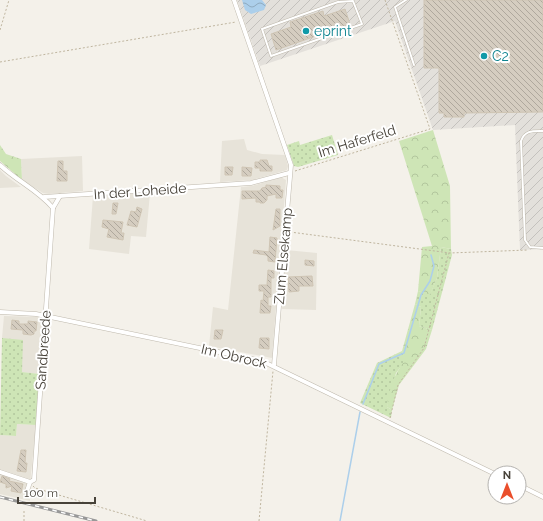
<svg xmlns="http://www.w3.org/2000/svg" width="543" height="521" font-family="Raleway,sans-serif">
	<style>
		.residential { fill: #e7e3d9 }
		.industrial { fill: url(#industrial-furrows) }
		.grass { fill: url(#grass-dots) }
		.forest { fill: url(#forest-crowns) }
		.water { fill: url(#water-waves) }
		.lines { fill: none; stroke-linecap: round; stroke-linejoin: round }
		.stream { stroke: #accfeb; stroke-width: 1.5 }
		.building { fill: url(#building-back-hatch); stroke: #cfc5b4 }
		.lane-casing { stroke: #bfb9ad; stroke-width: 3 }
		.street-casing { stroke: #bfb9ad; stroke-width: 5 }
		.path { stroke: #bfb59f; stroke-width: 1; stroke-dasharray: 2 2; stroke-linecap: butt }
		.lane { stroke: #fff; stroke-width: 2 }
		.street { stroke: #fff; stroke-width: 4 }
		.rail-casing { stroke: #989898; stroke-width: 3 }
		.rail { stroke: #fff; stroke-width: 1.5; stroke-dasharray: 4.5; stroke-linecap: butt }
		.culture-dot { fill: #0f9aa8; stroke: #fff; stroke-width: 1.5 }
		.labels { text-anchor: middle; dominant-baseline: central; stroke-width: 4; stroke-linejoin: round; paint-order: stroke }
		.culture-label { font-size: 14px; fill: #0d838f; stroke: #fff; text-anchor: start }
		.street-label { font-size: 14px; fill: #474239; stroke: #fff }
	</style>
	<defs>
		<pattern id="industrial-furrows" width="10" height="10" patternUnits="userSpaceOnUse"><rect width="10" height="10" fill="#e3e0db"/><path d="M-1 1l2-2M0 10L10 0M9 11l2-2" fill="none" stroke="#c4c1bd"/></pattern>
		<pattern id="grass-dots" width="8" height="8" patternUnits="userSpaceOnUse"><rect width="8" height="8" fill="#cee5b6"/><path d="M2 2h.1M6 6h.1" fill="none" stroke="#b2c69d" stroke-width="1.8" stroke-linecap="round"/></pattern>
		<pattern id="forest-crowns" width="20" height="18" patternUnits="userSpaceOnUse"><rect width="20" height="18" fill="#cee5b6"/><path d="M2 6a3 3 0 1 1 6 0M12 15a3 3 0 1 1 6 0" fill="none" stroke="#b2c69d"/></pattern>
		<pattern id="water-waves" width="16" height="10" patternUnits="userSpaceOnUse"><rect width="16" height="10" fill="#accfeb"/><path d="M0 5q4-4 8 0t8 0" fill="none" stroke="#8eaabf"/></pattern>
		<pattern id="building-back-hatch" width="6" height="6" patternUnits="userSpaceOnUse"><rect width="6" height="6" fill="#d5cdc0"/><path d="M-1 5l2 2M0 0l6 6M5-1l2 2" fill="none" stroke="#afa89d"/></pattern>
	</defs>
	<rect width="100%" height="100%" fill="#f4f1ea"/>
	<g class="residential">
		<path d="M244,139L247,150L262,154L285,155L288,166L287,170L252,180L220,182L222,141Z"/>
		<path d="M82,156L83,191L49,194L43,193L22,180L21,159Z"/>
		<path d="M0,170L6,176L21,187L0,188Z"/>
		<path d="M281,177L286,180L272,358L209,346L213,307L228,310L241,187L252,186Z"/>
		<path d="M150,193L146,237L131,236L129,254L89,249L93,196Z"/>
		<path d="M286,250L317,253L316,310L282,309Z"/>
		<path d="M4,316L43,317L40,374L21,372L2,338Z"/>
		<path d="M17,424L36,425L30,484V501L0,494V435L16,436Z"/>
	</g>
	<path class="industrial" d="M237,0H543V249L520,250L515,125L433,130L395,21L260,66Z"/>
	<g class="grass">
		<path d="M332,135L338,155L298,167L294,166L287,145L299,141L300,145Z"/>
		<path d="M441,247L451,249L452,255L432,330L419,326L421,307L415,304L418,291L430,294L437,278Z"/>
		<path d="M2,338L23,340L22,372L40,374L36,425L17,424L16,436L0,435Z"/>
		<path d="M402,351L406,360L396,373L387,407L392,410L391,418L360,403L377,363Z"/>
	</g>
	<g class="forest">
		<path d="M433,130L450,186L451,249L441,247L437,278L430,295L418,291L422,247L432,246L399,141Z"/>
		<path d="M0,145L6,154L21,159L22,180L0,161Z"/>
		<path d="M415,304L421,307L419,326L432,330L426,349L399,385L392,410L387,407C389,388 394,375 405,360L402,351Z"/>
	</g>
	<path class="water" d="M242,0H262L266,5L264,10L251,14L245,10Z"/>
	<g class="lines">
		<g class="stream">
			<path d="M363,404L379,364L404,353L421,295L430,281L434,266L431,255"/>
			<path d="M340,521L360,412"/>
		</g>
	</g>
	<g class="building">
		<path d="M424,0H543V112L464,113V117H444V113H439V68H424Z"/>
		<path d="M345,9L350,24L276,50L271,34L291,27L290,22L323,11L324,16Z"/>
		<path d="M260,160H267L269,166H272V171H260V168H255V162H260Z"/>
		<path d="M58,161H63V171H67V181H57Z"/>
		<path d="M225,167H233L232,175H225Z"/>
		<path d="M242,167L252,168L251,176H242Z"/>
		<path d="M266,185L280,186V190H283L282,198H276V194L267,196V200L264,203H260V202H256V198L242,199V191H260L262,188L266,187Z"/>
		<path d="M113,203H118L116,214H112Z"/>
		<path d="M137,207L142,209L137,227L127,225L131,211L136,212Z"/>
		<path d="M276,209H280V226L273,230Z"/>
		<path d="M103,220L123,222L121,233H124L123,240L107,237L109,229L102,227Z"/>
		<path d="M270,237L277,238L275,262L268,261V257L266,255L253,253L254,250L269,252Z"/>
		<path d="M305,260L314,261V266L305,265Z"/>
		<path d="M268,270L274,271V278H271V297H268V306H271L270,313H260L261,300L263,301L264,291H259V285H267Z"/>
		<path d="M312,276L313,286H299V291L289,292L288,277Z"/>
		<path d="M12,320L19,321V324H28V321L37,322L36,331H34V334L31,335L23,334V330L11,329Z"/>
		<path d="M215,330H223L221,339H214Z"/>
		<path d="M260,338H269V349L259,348Z"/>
		<path d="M21,450H26L25,463H27L26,472L17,471Z"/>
		<path d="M2,476L10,479L9,481L23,484L21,493L11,491L12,486L6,488V484L0,482Z"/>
	</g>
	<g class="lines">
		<g class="lane-casing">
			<g id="lane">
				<path d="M406,0L395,7L414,65"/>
				<path d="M353,1L362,24L271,56L262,29L338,2Z"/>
				<path d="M543,131C533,131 525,130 521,141L525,240L530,247L543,248"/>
			</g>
		</g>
		<g class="street-casing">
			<g id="street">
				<path d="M234,0L291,165L274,365"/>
				<path d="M0,165C17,181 38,190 53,208"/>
				<path d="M44,197L251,183L289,173"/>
				<path d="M0,312L36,314L262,361L495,474"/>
				<path d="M0,472L30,482"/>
				<path d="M519,485L543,497"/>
				<path d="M27,491L30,482L34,480L53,208L60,196"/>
			</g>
		</g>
		<g class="path">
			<path d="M0,30L9,0"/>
			<path d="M0,62L236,22"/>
			<path d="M295,171L430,129L385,0"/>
			<path d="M290,232L450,253L528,250"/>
			<path d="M390,418L398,385L424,348L449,253"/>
			<path d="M33,486L35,488L147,521"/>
			<path d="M24,511V521"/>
			<path d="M259,521L273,371"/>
		</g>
		<use href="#lane" class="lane"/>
		<use href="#street" class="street"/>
		<g class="rail-casing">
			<path id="rail" d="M0,497L96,521"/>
		</g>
		<use href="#rail" class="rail"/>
	</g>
	<g class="culture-dot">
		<circle cx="306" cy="31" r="4"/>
		<circle cx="484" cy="56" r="4"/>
	</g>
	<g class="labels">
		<g class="culture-label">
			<text x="314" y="31">eprint</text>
			<text x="492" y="56">C2</text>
		</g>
		<g class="street-label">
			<text transform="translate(357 141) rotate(-17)">Im Haferfeld</text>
			<text transform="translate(140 191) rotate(-4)">In der Loheide</text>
			<text transform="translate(283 256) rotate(-85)">Zum Elsekamp</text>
			<text transform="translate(43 350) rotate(-86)">Sandbreede</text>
			<text transform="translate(234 356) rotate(13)">Im Obrock</text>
		</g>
	</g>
	<g transform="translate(507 485)"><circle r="19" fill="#ffffff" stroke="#b5b3b0"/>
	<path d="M0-3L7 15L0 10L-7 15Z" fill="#ea4e2b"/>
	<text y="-6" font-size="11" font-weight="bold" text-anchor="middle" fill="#474239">N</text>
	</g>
	<path d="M18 497v6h77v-6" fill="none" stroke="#474239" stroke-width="2"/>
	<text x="24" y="497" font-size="12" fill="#474239" stroke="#ffffff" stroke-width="3" paint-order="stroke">100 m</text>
</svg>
